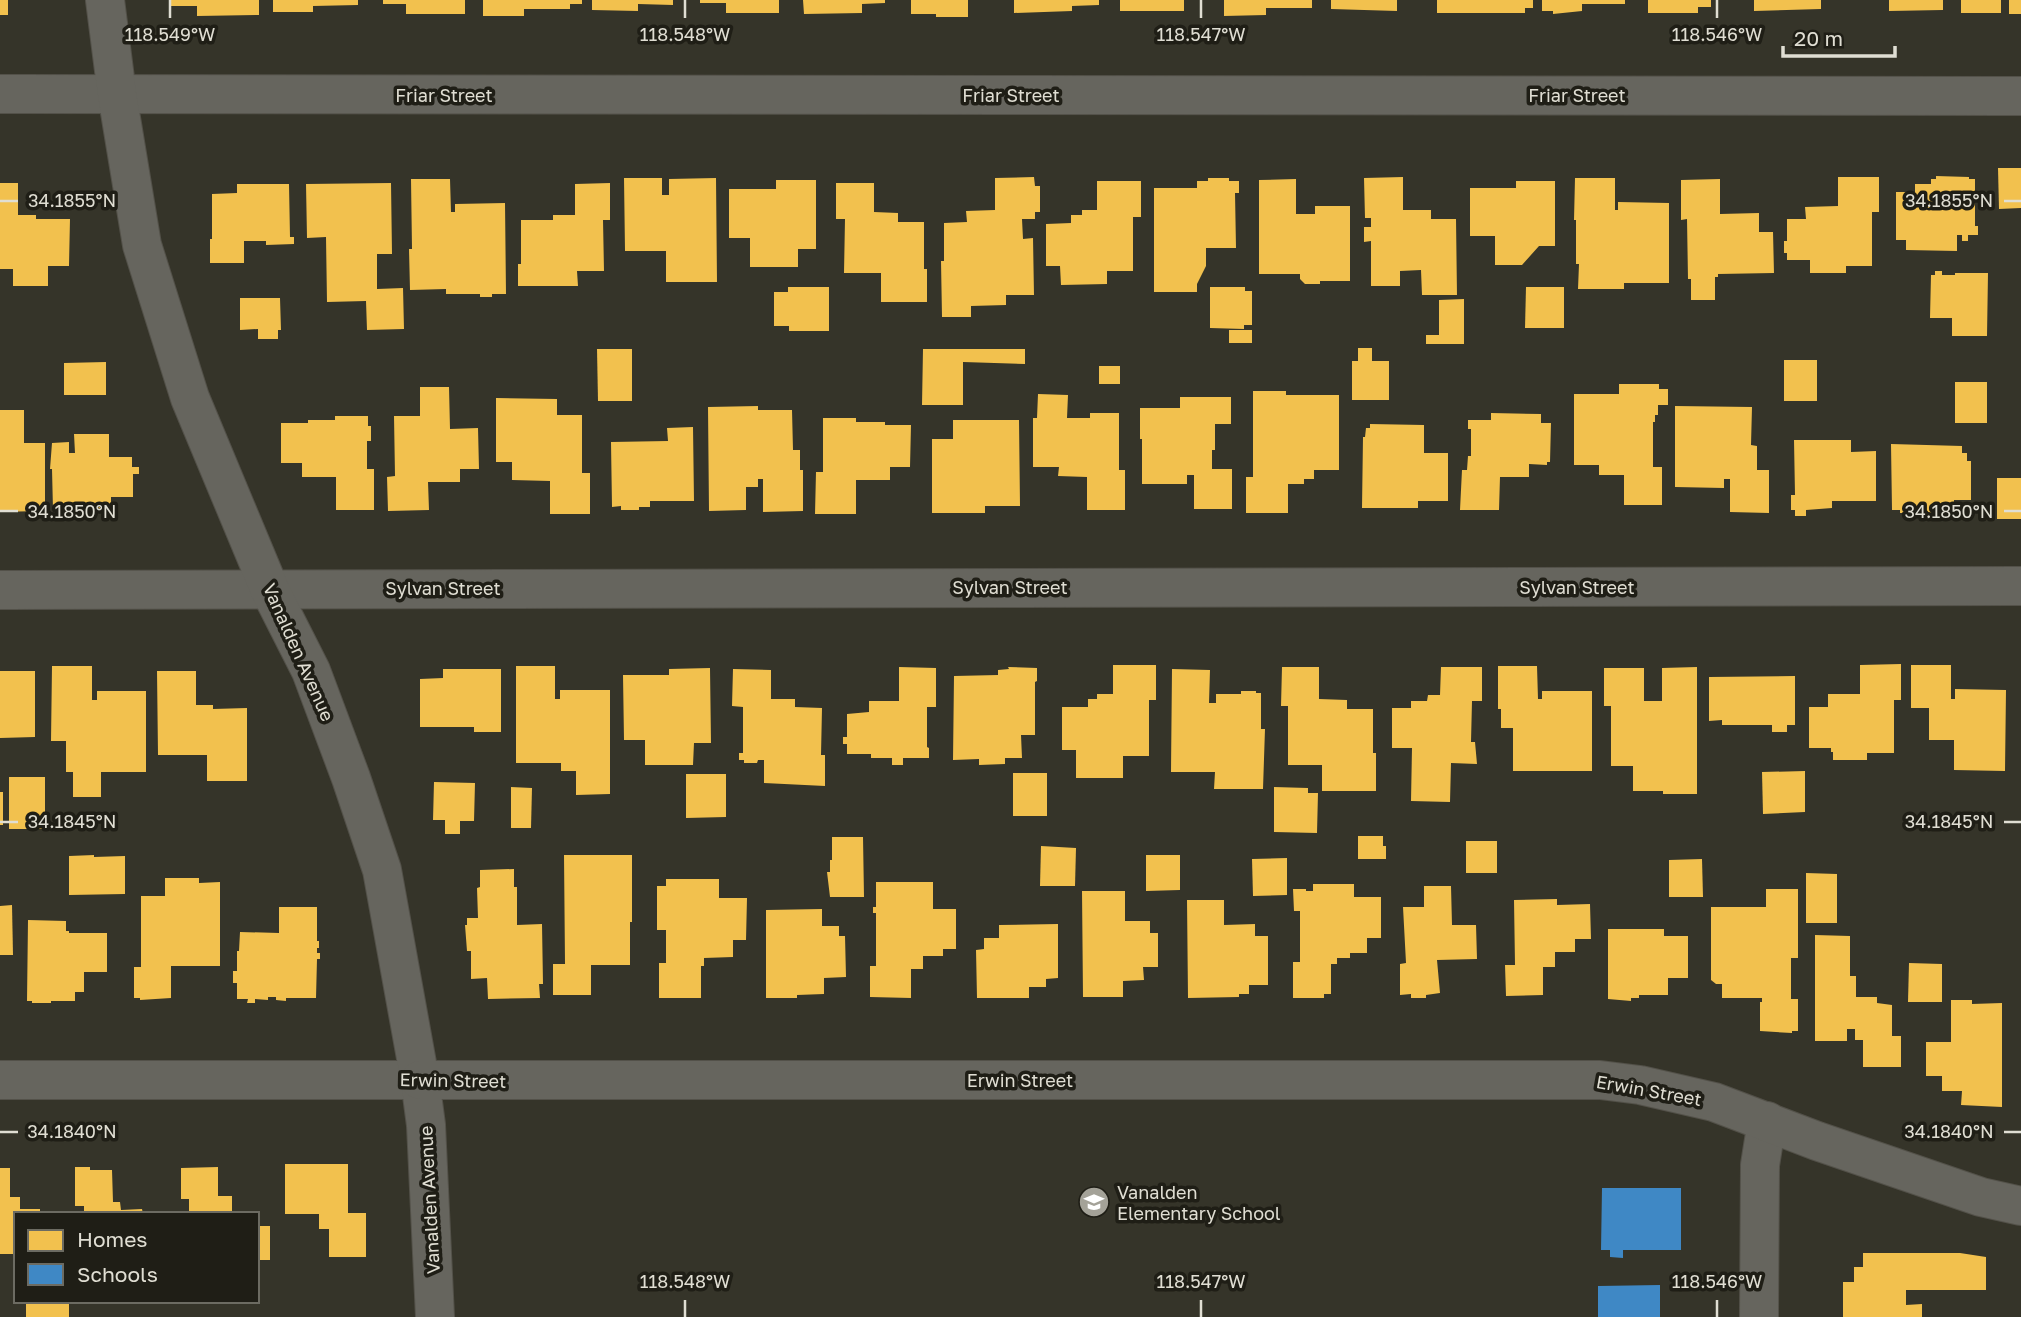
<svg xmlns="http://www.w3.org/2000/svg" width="2021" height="1317" font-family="'Golos Text',sans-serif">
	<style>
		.homes { fill: #f2c14e }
		.schools { fill: #3f88c5 }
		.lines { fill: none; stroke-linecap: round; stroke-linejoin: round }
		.minor-casing { stroke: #535149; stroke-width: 40 }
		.tertiary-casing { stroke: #535149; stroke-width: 40 }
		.minor { stroke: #66655e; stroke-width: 38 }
		.tertiary { stroke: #66655e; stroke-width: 38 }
		.ticks { fill: none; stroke: #e0ded3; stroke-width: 2.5 }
		.labels { text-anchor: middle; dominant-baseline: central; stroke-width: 7; stroke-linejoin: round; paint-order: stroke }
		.street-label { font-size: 18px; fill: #e0ded3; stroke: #1f1e16 }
		.poi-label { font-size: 18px; fill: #e0ded3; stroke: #1f1e16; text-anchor: start }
		.ticks-label { font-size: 18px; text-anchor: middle; fill: #e0ded3; stroke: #1f1e16; stroke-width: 7; stroke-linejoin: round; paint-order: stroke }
	</style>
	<rect width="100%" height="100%" fill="#353429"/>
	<g class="homes">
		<rect x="0" y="0" width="8" height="15"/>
		<path d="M170,0H259V15L197,16V6H170Z"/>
		<path d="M273,0H358V5L313,6V12H273Z"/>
		<path d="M383,0H465V14H406V4H383Z"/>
		<path d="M483,0H582V4H570V9H524V16H483Z"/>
		<path d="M592,0H673V5L638,4V11L592,10Z"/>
		<path d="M700,0H779V13H726V3H700Z"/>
		<path d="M803,0H885V3L862,4V13L804,14Z"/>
		<path d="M911,0H968V17H936V14H911Z"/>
		<path d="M1014,0H1099V5L1072,6V11L1014,13Z"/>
		<rect x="1120" y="0" width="64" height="11"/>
		<path d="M1224,0H1312V8H1266V15L1224,16Z"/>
		<path d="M1331,0H1397V11L1331,9Z"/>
		<path d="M1437,0H1533V8H1525V13H1437Z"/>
		<path d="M1542,0H1625V4H1582V11L1553,14V11H1542Z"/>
		<path d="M1648,0H1711V7H1698V13H1648Z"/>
		<path d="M1754,0H1821V9L1754,11Z"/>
		<path d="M1889,0H1943V10L1889,11Z"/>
		<rect x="1961" y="0" width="40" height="13"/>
		<rect x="2009" y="0" width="12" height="14"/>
		<path d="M1998,168H2021V208L1999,209Z"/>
		<path d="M1936,176L1969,177V179H1975V226H1978V235H1968V241H1962V235H1957V251L1906,250V240H1896V192H1915V184H1931V179H1936Z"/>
		<path d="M1034,177L1035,186H1040V212H1035V219H1022L1023,239L1033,238L1034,295H1006V305L971,306V317H942L941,261H944V223L967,222L966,211L995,210V178Z"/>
		<path d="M1403,177V210H1431V219H1456L1457,295H1422L1421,270L1400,271V286H1371V241L1364,242V227H1371V218H1365L1364,178Z"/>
		<path d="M1838,177H1879V212H1872V266H1846V273H1810V260H1787V253H1784V241H1787V219H1806L1805,207L1838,206Z"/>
		<path d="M624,178H662V195H669V179L716,178L717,282H666V251H625Z"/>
		<path d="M1208,178H1229V181H1239V193H1235L1236,248H1206V266L1197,284V292H1154V188H1197V181H1208Z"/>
		<path d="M1575,178H1615V210H1618V202L1669,203V283H1624V289H1578L1579,264H1576V220H1574Z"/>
		<path d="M411,179H450L451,212H455V204L505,203L506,294H492V297H480V294H446V289L410,290L409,249H412Z"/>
		<path d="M1296,179V214H1315V206H1350V281H1320V284H1305L1300,279V274H1259V180Z"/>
		<path d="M1720,179V214L1759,213V232H1773L1774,273L1718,274V277H1715V300H1691V279H1688L1687,219L1681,220V180Z"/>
		<path d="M776,180H816V249H798V267H750V238H729V189H776Z"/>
		<path d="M1097,181H1141V217H1133V271H1107V284L1061,285L1060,266H1046V224L1071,223V215H1082V210H1097Z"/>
		<path d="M1516,181H1555V246H1539L1522,265H1495V236H1470V188H1516Z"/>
		<path d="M0,183H18V215H36V219H70L69,266H48V286H13V269H0Z"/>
		<path d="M391,183L392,254H377V289L403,288L404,329L367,330L366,301L327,302L326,237L307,238L306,184Z"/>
		<path d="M610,183V220H603L604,271H577L578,286H518V264H521V220H553V215H575V184Z"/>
		<path d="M836,183H874V212L898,213V222H924V269H927V302H881V273H844L845,219H836Z"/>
		<path d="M237,184H289L290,237H294V244L266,245V241H244V263H210V239H212V194L237,193Z"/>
		<path d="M1935,271H1942V275H1955V273H1988L1987,336H1952V318H1930L1931,275H1935Z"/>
		<path d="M788,287H829V331H789V326H774V292H788Z"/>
		<path d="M1210,287H1245V291H1252V325H1244V329L1210,328Z"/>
		<path d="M1526,287H1564V328H1525Z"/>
		<path d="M240,298H280L281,330H278V339H258V329L240,330Z"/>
		<path d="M1464,299V344H1426V335H1439V300Z"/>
		<rect x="1229" y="330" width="23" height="13"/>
		<path d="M1358,348H1372V361H1389V400H1352V361H1358Z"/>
		<path d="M597,349H632V401H598Z"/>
		<path d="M923,349H1025V364L963,362V405H922Z"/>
		<rect x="1784" y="360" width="33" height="41"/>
		<path d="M106,362V395H64V363Z"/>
		<rect x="1099" y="366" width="21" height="18"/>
		<rect x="1955" y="382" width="32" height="41"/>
		<path d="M1619,384H1659V389H1668V405H1658V415H1655V422H1653V467H1662V505H1624V475H1599V465H1574V394H1619Z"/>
		<path d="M420,387H449L450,429L478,428L479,469H460V482H428L429,510L388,511L387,477L395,476L394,416H420Z"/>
		<path d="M1253,391H1286V395H1339V470H1314V479H1304V484H1288V513H1246V477H1253Z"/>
		<path d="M1038,394L1068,395L1067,418H1090V413H1119V470H1125V510H1087V477L1058,476L1059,467H1033V418H1037Z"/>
		<path d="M1180,397H1231V424H1215V450H1212V469H1232V509H1194V475H1187V484H1142V439H1140V408H1180Z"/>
		<path d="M496,398L557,399V415H582V473H590V514H550V481L512,480V462H496Z"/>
		<path d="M758,406V410H792L793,450H800V470H803V511L763,512V479H758V487H746V510L709,511L708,407Z"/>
		<path d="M1675,406L1752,407L1751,445L1757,446V470H1769V513L1730,512V479H1724V488L1675,487Z"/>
		<path d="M0,410H24V443H45V508H39V511L0,512Z"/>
		<path d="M1491,413L1541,414V423H1551L1550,462H1547V465L1529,464V477H1500L1499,510H1460L1462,470H1467L1468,456H1471V429H1468V420H1491Z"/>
		<path d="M335,416H368V426H371V441H367V469H374V510H336V477H302V463H281V423H308V420H335Z"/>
		<path d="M823,418H856V422H885V425H911L910,467H890V480H856V514H815L816,472H823Z"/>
		<path d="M953,420H1019L1020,506H985V513H932V439H953Z"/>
		<path d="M1370,424L1424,425V453H1448V501H1418V508H1362L1363,437H1365L1366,428H1370Z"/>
		<path d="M693,427L694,501H650V507H639V510H621V506L612,507L611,442L668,441L667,428Z"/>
		<path d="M74,434H109V457H132V467H139V474H133V497H111V511L79,512L78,509L53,510L52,469H50L52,443L69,442V453H75Z"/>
		<path d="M1794,440H1851V452L1876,451V501H1832V508L1806,510V516H1795V510H1791V495H1795Z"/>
		<path d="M1891,444L1962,446V453H1967V461H1971V500H1954V505H1936V511H1931V513H1900V510H1892Z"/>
		<rect x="1997" y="478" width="24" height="41"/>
		<path d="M1901,664V700H1894V753H1867V760H1833V752H1831V748H1809V707H1828V694H1860V665Z"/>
		<path d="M1113,665H1156V700H1149V756H1123V778H1076V750H1062V707H1088V699H1097V694H1113Z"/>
		<path d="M1911,665H1951V699H1955V689L2006,690L2005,771L1954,770V740H1929V708H1911Z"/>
		<path d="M52,666H92V700H97V691H146V772H101V797H73V772H66V741H51Z"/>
		<path d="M516,666H555V699H560V690H610V794L576,795V771H561V763H516Z"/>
		<path d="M1498,666H1537L1538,699H1542V691H1592V771H1513V728H1501V709H1498Z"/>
		<path d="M899,667L936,668V707H927V747L929,748V758H903V765H892V758H871V754H847V744H843V737H847V714L869,712V701H899Z"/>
		<path d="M1008,667L1037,668V681L1035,682V735H1021L1022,758H1005V764L979,765V759L953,760L954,676L998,675V670L1009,669Z"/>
		<path d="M1282,667H1319V699L1347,700V709H1373V753H1376V791H1322V765H1288V706H1281Z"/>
		<path d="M1441,667H1482V701H1472L1471,742H1475L1477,764L1451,763L1450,802L1411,801L1412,748H1392V708H1411V701H1427L1428,695H1440Z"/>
		<path d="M1697,667V794H1663V791H1633V766H1611V706H1604V668H1644V701H1662V668Z"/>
		<path d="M710,668L711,743H694L693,765H645V740H624L623,675H669V669Z"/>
		<path d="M443,669H501V732H474V727H420V679L443,678Z"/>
		<path d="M733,669L771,670V699H795V707L822,708L821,755H825V786L764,783V760H758L757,763H744V760H739V753H743V707L732,706Z"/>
		<path d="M1172,669L1210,670L1209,703H1216V694H1241V691H1256V693H1261V729H1265L1263,789H1214L1215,772H1171Z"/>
		<path d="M0,671H35V737L0,738Z"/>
		<path d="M157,671H196V705H213V709L247,708V781H207V755H158Z"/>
		<path d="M1795,676V725H1787V732H1772V725H1722V720L1709,721V677Z"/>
		<path d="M1805,771V812L1763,814L1762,772Z"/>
		<rect x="1013" y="773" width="34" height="43"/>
		<path d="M686,774H726V817L686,818Z"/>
		<path d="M9,777H45V822H42V829H9Z"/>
		<path d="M434,782L475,783L474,821H460V834H445V820H433Z"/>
		<path d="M511,787L532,788L531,828H511Z"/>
		<path d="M1274,787L1308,788V793H1318L1317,833L1274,832Z"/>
		<rect x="0" y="792" width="3" height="33"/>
		<path d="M1358,836H1383V846H1386V859H1358Z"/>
		<path d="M832,837H863L864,897H830L827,872H830V860H832Z"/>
		<rect x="1466" y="841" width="31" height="32"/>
		<path d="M1041,846L1076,848L1075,886H1040Z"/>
		<path d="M94,855V857L125,856V894L69,895V856Z"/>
		<path d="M564,855H632V922H630V965H591V995H553V964H565Z"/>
		<path d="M1146,855H1180V890L1146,891Z"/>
		<path d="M1287,858V895L1253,896L1252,859Z"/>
		<path d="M1702,859L1703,897H1669V860Z"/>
		<path d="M514,869V887H517V925L542,924L543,984H539L540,998L488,999L487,978L471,979V951H467L465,925H467V918H478L477,888L480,887V870Z"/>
		<path d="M1806,873L1837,874V923H1806Z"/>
		<path d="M165,878H199V883L220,882V966H171V998L140,1000V998H134V967H141V896H165Z"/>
		<path d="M666,879H719V898H747L746,940H733V957L704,958V966H701V998H659V963H666V930H657V886H666Z"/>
		<path d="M876,882H933V909H956V949H943V956H923V969H911V998L870,997V966H876V913H873V907H876Z"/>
		<path d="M1313,884H1354V897H1381V938H1367V953H1350V958H1337V964H1331V994H1324V998H1293V962H1300V911H1294L1293,889H1306V891H1313Z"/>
		<path d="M1424,886H1451L1452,925H1476L1477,959L1437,960L1440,993L1426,995V998H1411V994L1400,995V964L1406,963L1403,907H1424Z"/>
		<path d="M1766,889H1798V958H1791V999H1798V1031H1792V1033L1760,1031V1002H1762V998H1722V984H1716L1711,980V907H1766Z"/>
		<path d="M1082,891H1125V921H1150V933H1158V967H1143L1144,980L1123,981V997H1083Z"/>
		<path d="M1557,899V905L1590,904L1591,939H1575V952H1555V967H1543V995L1506,996L1505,965H1515L1514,900Z"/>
		<path d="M1187,900H1224V925L1255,924V936H1268V985H1249V994H1239V997L1188,998Z"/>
		<path d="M12,905L13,955H0V906Z"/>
		<path d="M279,907H317V941H319V948H317V953H320V959H317L316,998H286V1001L276,1000V997H268V1000L255,999V1003H247L248,999H237V983H233V971H237V951H239L240,932L279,933Z"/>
		<path d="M822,909V926H839V936H845L846,977L824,978V994L797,995V998H766V910Z"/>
		<path d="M28,920L66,921V931H69V933H107V972H84V992H75V1001H51V1003H32V1001H27Z"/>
		<path d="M1058,924V978L1046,979V987H1029V998H977L976,950L984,949V938H999V925Z"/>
		<path d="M1608,929H1664V936H1688V978H1668V995H1639V998H1631V1001L1608,999Z"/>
		<path d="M1815,935L1850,936V976H1856V997H1877V1003L1892,1005V1036H1901V1067H1863V1040H1855V1029H1847V1041H1815Z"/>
		<path d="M1909,963L1942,964V1002H1908Z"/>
		<path d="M1951,1000H1972V1004L2002,1003V1107L1961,1105L1962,1091H1942V1076H1926V1042H1951Z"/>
		<path d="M285,1164H348V1213H366V1257H329V1229H319V1214H285Z"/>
		<path d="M75,1167H90V1170H112L113,1202H120L121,1210L142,1209L143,1214H84V1206H75Z"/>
		<path d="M218,1167V1196H232V1214H189V1199H181V1168Z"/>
		<path d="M0,1168H10V1197H20V1209H40V1214H16V1254H0Z"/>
		<rect x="257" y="1226" width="13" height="34"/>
		<path d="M1863,1253H1960L1986,1257V1290H1906V1305L1922,1304V1317H1843V1282H1854V1267H1863Z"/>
		<rect x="26" y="1301" width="43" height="16"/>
	</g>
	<g class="schools">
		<path d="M1602,1188H1681V1250H1623V1258L1610,1257V1250H1601Z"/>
		<path d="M1660,1285V1317H1598V1286Z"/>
	</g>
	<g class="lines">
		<g class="minor-casing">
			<g id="minor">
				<path d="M0,94L2021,96"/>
				<path d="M0,590L2021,586"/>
				<path d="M0,1080H420"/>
				<path d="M1759,1317L1760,1165L1767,1121"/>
			</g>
		</g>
		<g class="tertiary-casing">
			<g id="tertiary">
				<path d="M105,0L117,94L142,245L190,398L270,590L311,671L351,778L382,870L420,1080L426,1125L435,1317"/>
				<path d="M420,1080H1600L1640,1085L1714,1102L1817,1141L1981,1197L2021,1206"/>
			</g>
		</g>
		<use href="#minor" class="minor"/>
		<use href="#tertiary" class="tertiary"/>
	</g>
	<path class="ticks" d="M170,0V18M685,0V18M1201,0V18M1717,0V18M0,201H18M2004,201H2021M0,511H18M2004,511H2021M0,822H18M2004,822H2021M0,1132H18M2004,1132H2021M685,1300V1317M1201,1300V1317M1717,1300V1317"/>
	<defs>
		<g id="school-disc" transform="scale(1.575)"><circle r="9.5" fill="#a4a298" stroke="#1f1e16"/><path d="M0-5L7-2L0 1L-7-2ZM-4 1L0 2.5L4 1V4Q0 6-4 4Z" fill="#fff"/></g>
	</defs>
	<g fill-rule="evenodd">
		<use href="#school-disc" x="1094" y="1202"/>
	</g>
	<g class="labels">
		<g class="street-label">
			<text x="444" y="95">Friar Street</text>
			<text x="1011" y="95">Friar Street</text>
			<text x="1577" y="95">Friar Street</text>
			<text x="1010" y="587">Sylvan Street</text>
			<text x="1577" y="587">Sylvan Street</text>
			<text x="443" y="588">Sylvan Street</text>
			<text transform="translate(299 652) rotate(66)">Vanalden Avenue</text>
			<text transform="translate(453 1080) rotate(1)">Erwin Street</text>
			<text x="1020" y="1080">Erwin Street</text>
			<text transform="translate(1649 1090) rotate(10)">Erwin Street</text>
			<text transform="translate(429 1200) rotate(-93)">Vanalden Avenue</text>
		</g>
		<g class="poi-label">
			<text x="1117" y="1192">Vanalden<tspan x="1117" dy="21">Elementary School</tspan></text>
		</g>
	</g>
	<g class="ticks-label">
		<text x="170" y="41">118.549°W</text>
		<text x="685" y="41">118.548°W</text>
		<text x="1201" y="41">118.547°W</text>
		<text x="1717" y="41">118.546°W</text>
		<text x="72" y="207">34.1855°N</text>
		<text x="1949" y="207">34.1855°N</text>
		<text x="72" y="518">34.1850°N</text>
		<text x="1949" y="518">34.1850°N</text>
		<text x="72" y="828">34.1845°N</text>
		<text x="1949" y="828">34.1845°N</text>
		<text x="72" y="1138">34.1840°N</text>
		<text x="1949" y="1138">34.1840°N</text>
		<text x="685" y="1288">118.548°W</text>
		<text x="1201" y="1288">118.547°W</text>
		<text x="1717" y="1288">118.546°W</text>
	</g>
	<rect x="14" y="1212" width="245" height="91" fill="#1f1e16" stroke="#6c6b62" stroke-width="2"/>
	<rect x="28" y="1230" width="35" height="21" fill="#f2c14e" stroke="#6c6b62" stroke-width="2"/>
	<text x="77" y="1247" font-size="21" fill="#e0ded3">Homes</text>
	<rect x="28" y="1264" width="35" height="21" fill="#3f88c5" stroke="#6c6b62" stroke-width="2"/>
	<text x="77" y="1282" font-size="21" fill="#e0ded3">Schools</text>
	<path d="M1783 46v10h112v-10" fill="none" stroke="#e0ded3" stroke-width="3.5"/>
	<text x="1794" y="46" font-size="21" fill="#e0ded3" stroke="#1f1e16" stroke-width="5" paint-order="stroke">20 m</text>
</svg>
